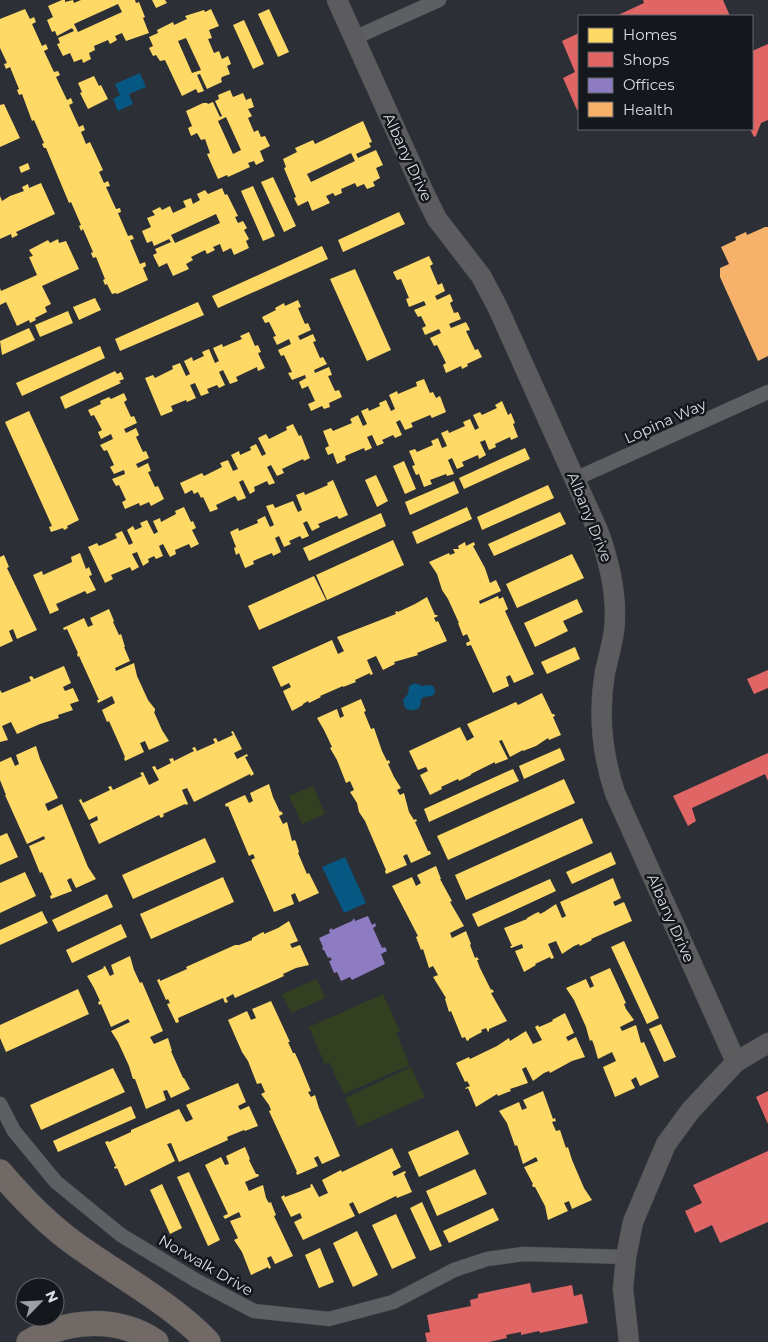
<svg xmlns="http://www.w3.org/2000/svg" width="768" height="1342" font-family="Montserrat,sans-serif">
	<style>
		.green { fill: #323f20 }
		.water { fill: #065781 }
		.homes { fill: #ffd966; fill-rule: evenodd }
		.shops { fill: #e06666 }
		.offices { fill: #8e7cc3 }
		.health { fill: #f6b26b }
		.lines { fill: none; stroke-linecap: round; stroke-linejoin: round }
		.street-casing { stroke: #494b50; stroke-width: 15 }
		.secondary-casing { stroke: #494b50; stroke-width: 21 }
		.highway-casing { stroke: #494b50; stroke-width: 26 }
		.street { stroke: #5d5f63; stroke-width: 14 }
		.secondary { stroke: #5c5c5e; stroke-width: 20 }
		.highway { stroke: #716965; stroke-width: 25 }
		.labels { text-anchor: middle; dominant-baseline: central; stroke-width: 5; stroke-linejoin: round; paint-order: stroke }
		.street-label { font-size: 15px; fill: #d9dce3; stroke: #14171b }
	</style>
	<rect width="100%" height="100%" fill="#2c2f36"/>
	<g class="green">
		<path d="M313,786L325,814L302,824L289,796Z"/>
		<path d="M317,979L325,998L291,1013L282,994Z"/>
		<path d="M383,994L400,1031L396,1032L410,1065L344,1094L329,1062L325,1064L309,1027Z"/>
		<path d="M411,1067L425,1097L358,1127L345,1098Z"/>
	</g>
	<g class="water">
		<path d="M140,73L146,87L129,94L133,104L118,111L113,99L120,95L115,84Z"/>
		<path d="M415,683L422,686L431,685L434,687L435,693L432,696L423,697L421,700L420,707C416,711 410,711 405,708L403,700L408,694L409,686Z"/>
		<path d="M345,857L366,903L344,913L322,867Z"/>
	</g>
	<g class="homes">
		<path d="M62,0H65V2L73,0L74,3L81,0H135L136,3L139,2L145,17L143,18L149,33L126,41L122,33L115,36L117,40L110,44L108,40L94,46L95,50L89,53L91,59L83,63L82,59L74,62L70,53L63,56L57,44L60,43L58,38L74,31L72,28L57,36L55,31L52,32L47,20L53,17L48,6ZM118,4L122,12L78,32L74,24Z"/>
		<path d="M152,0H165L167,3L156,8Z"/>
		<path d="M25,9L30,19L34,17L36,22L32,24L42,46L46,44L48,49L44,51L54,72L58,71L60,75L56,77L67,100L71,98L73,103L69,105L79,127L83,125L85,130L81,132L86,144L90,142L103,170L99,172L104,183L108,181L110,186L106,187L116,209L120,208L121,212L118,213L128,236L132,235L134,239L130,240L140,264L145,262L146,266L143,268L148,280L117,294L116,293L112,294L107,284L105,285L103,280L105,279L96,257L93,258L91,253L93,252L83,229L81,231L79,226L81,225L71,202L69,203L46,148H44L42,144L44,143L34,120L32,121L22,94L19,95L17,90L19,89L10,67L6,69L4,64L7,63L0,48V19Z"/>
		<path d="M211,9L219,26L209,30L212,38L208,39L214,53L219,51L222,59L228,56L231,64L227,66L230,74L222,77L221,79L222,82L207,89L200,74L197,75L204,91L198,93L196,89L182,96L165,60L160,61L156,55L153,56L149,48L153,46L149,37L158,33L157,30L173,22L174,25L187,19L185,16L204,10L205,12ZM186,38L201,70L192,73L178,41Z"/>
		<path d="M269,9L289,52L278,57L258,14Z"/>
		<path d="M244,20L264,64L253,69L233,25Z"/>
		<path d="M94,76L99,86L101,85L108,99L88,109L80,93L82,92L78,83Z"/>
		<path d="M230,90L233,97L243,93L246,100L251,98L254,107L248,109L252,116L248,118L254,132L258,130L261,137L265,136L270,146L260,151L264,161L256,165L254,161L248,163L250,167L228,177L227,175L218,179L207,154L210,153L205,139L201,140L197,133L191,136L188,128L192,126L186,111L203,103H207L208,104L213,102L220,117L222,116L215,101L219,99L218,95ZM226,117L241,150L233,154L218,121Z"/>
		<path d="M4,104L20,138L0,147V105Z"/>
		<path d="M363,121L372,142L369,143L371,147L356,154L358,158L376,150L383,165L376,168L380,178L373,182L375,186L367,189L364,184L357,187L355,183L341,189L342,193L335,196L333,193L326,196L330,203L312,211L308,201L298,206L294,198L296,197L284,168L286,167L283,159L297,152L295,148L313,140L315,144ZM351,153L355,161L311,182L307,174Z"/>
		<path d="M28,163L30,169L21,173L19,167Z"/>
		<path d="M273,177L296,226L284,232L261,182Z"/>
		<path d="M41,183L55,214L16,232L18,235L12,238L11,234L0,239V196L2,201L10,196L24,191L22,187L28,184L29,188Z"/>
		<path d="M253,186L275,236L263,241L241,191Z"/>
		<path d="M222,188L225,195L227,194L238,216L235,217L238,223L243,221L247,228L244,230L249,239L246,241L249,248L234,255L231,248L223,252L220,244L213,247L215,250L207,254L205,250L191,257L193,260L186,264L189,269L173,276L167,263L159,267L153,255L157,253L155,249L171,242L169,239L154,246L152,241L147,243L142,231L151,227L147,218L155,215L152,211L160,207L162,210L170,206L173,213L186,207L183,201L191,198L193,204L200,200L197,194L205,190L208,194ZM216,214L220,223L175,243L171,235Z"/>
		<path d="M399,212L405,224L343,252L338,240Z"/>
		<path d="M58,239L59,243L66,241L79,269L42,286L51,304L45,307L47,312L35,318L36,320L30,323L29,320L17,326L6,302L0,305V288L1,291L37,275L29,257L33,256L29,250L48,240L50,243Z"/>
		<path d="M322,246L328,259L218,308L212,296Z"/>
		<path d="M429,256L433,264L430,266L438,285L442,283L445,291L435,296L437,300L450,294L453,301L450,303L454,313L458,312L461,319L449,324L451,328L466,322L470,330L466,331L475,350L478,349L482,357L467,364L468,366L462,369L461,366L446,373L443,365L446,363L437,345L434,346L430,338L441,333L439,329L425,335L422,328L426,326L421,316L418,317L414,310L426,305L424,301L409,307L406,299L409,298L401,279L397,280L393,272Z"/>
		<path d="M355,269L391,350L367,361L330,279Z"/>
		<path d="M95,298L101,310L79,320L73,307Z"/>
		<path d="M298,300L301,307L298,308L305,324L308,323L311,330L298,336L300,340L313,334L316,341L313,342L320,358L323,357L327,364L314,370L315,373L329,367L332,375L328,376L335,391L339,390L342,397L329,403L330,407L324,409L322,406L311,411L308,404L315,401L308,386L302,389L299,382L306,378L305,375L292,380L288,373L292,372L284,355L281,356L278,350L291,344L289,339L277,345L273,337L276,336L269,322L265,323L262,317L276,310L275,308L284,303L285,306Z"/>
		<path d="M198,302L204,315L120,351L115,339Z"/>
		<path d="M68,311L73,323L40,337L35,325Z"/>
		<path d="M29,328L35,340L2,355L0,341Z"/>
		<path d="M249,332L255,346L258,345L261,352L258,353L265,368L258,371L257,367L236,377L238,381L230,384L223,370L219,372L225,385L219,388L217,385L207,389L209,393L201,396L195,383L190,385L196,398L187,402L186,400L171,406L173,411L161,416L145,378L153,375L155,378L173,369L172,366L180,363L186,376L190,374L184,361L192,357L193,361L204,356L202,352L209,349L215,363L219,361L213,348L222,344L223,347L242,339L240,336Z"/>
		<path d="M100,346L105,358L22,396L16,383Z"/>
		<path d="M115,371L117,374L121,372L124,379L119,381L121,383L65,409L60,397Z"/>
		<path d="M424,379L430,393L433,392L436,398L440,396L446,412L432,418L430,415L411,423L413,427L405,430L400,420L396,422L402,435L395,438L393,435L382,440L384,443L377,446L372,435L367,437L372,448L365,451L364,448L345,456L346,460L337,464L333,453L328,455L325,448L329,446L323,431L331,428L333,431L352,423L350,419L358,415L363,426L367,424L361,411L368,408L369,411L380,406L379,403L386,400L391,411L395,409L389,395L397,391L398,394L417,386L416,382Z"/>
		<path d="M124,393L127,400L124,402L131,417L134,416L137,423L124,429L126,433L136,428L139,435L136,437L143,452L146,451L149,458L136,464L138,468L148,463L151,471L148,472L155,487L158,486L164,499L151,506L149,502L140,506L139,503L125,509L122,502L126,500L119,485L116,486L112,479L125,474L124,470L114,474L110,467L114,465L107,450L104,451L100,445L113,439L111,434L101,439L98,432L102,430L94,415L91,416L88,410L101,404L100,401L109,397L111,399Z"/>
		<path d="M502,401L508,415L511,413L515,423L513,424L518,437L511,440L510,437L495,444L496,447L489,450L485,440L480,442L486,455L479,459L478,455L462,462L464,466L457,469L452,458L448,460L454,474L447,476L446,474L430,480L432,484L424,487L419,474L416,475L412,466L415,465L409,451L415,449L417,452L433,445L431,441L438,438L442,448L447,446L441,433L448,430L449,433L465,426L463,422L470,419L475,430L479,428L473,415L480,412L482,415L497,408L495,405Z"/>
		<path d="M29,411L79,520L67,526L68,528L64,530L63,528L51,532L49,527L52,526L5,422Z"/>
		<path d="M293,424L299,436L301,435L310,458L304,461L303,459L282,469L284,473L277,476L271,465L267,467L275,483L269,485L267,481L254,487L255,491L250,494L243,480L239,482L246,498L238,501L235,496L216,505L218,509L210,512L203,497L201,498L198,492L194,494L192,490L185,494L180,483L202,473L204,476L222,467L220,463L228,460L233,471L238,469L231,455L239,451L240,455L251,450L250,447L256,444L262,456L266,454L258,438L266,434L269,439L287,430L286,427Z"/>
		<path d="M525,448L530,459L464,489L459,478Z"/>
		<path d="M404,461L416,489L405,494L393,466Z"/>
		<path d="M376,475L388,501L377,507L365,480Z"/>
		<path d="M333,480L348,515L339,519L337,516L318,524L320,527L312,531L307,521L303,523L309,536L302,539L300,536L289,541L291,544L284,547L279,536L275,538L281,552L273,556L272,553L253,561L254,564L245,568L239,553L236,555L234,548L236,547L230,532L238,528L239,531L258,523L257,520L265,516L270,527L274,525L266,506L273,504L275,508L293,501L298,512L302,510L296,495L304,492L305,495L328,485L327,483Z"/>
		<path d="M454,481L459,493L410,515L405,502Z"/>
		<path d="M548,485L554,498L482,530L477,517Z"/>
		<path d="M184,507L191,522L193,521L196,528L192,530L199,544L191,548L189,544L175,550L176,554L170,557L163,544L159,546L163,556L156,559L154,556L148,559L149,562L143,566L137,552L132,554L139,567L132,571L130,567L111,575L113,579L105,583L88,547L97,543L99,546L117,538L115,534L122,531L129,545L133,543L127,530L133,526L135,530L142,527L140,523L147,520L154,534L158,532L153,521L160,518L161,522L176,514L175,511Z"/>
		<path d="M467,507L472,519L417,544L412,532Z"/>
		<path d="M560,512L566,524L494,556L488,544Z"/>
		<path d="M381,513L386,526L309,561L303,548Z"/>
		<path d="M393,540L404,565L327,600L316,575Z"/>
		<path d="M465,542L466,546L474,542L475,545L473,546L485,568L490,583L496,580L501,591L479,601L480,604L498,596L499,599L503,597L508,609L505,611L534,674L514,683L510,675L506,677L509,686L493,693L471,645L467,646L466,643L470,641L467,634L463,636L458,623H459L448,599L442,590L437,574L429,562L449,553L450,555L455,553L453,549H459L458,546Z"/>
		<path d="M80,553L86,569L89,567L92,575L89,576L96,590L87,594L85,591L56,604L59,610L50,614L33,575L42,571L43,575L72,562L71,557Z"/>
		<path d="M572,554L584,578L517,608L506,584Z"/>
		<path d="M4,555L9,567L7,568L37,630L17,639L13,629L9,631L13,641L0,647V557Z"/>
		<path d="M314,576L326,600L259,630L248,606Z"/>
		<path d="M427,597L435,615H437L438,616L434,618L436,622L438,621L447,641L417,653L418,655L415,656L394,662L395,664L383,670L376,656L367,660L373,674L370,675V673L355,680L356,682L343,687V686L320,696L321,697L309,703L308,701L303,704V705L292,711L283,691L291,687L289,683L281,687L272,667L332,640L338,654L344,651L337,637L396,614L395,612L397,611L398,612L415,604Z"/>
		<path d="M577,599L583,612L563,621L568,631L535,647L524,623Z"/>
		<path d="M109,609L114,621L113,622L119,635L121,634L122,637L125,647H124L130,661L115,668L116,671L134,663L137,676L148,700L155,709V711L154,712L162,730L169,741L149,750L145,741L140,743L144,752L125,761L124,758L125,757L109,721L107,722L102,710L115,703L112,696L98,703L97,700H99L79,656L78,657L77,654L78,653L67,629L64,630L63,628L84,618L88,627L93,625L90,618Z"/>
		<path d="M575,647L580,659L547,674L541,662Z"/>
		<path d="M64,666L71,683L63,687L65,691L73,688L79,701L70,704L73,710L58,715L59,718L40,724L17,734L11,722L2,726L8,740L0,742V690L2,693L31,681L29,677L32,676L34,679Z"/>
		<path d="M542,693L552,714H554L555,716L553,717L561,735L549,740L548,738L536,746L523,751V750L510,757L502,740L499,741L508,759L495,764V762L471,774V775L459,781L458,779L441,787L442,789L430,795L420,775L428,771L426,767L418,770L409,751L460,727L467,741L474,737L467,724L516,702L518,705Z"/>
		<path d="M361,699L366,711L364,712L371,729L374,728L382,751L387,761L389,760L390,763L388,764L394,777L401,788L397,790L400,795L404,793L409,812L414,820L416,819L417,821L415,822L428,851H430L431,854L411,863L407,854L403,856L407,865L386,874L385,871L386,870L365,821L359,812L357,803L350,792L354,790L350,781L346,783L337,760L330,748L332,747L324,730L317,718L337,709L340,718L344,716L341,708Z"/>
		<path d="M233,731L242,749L234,753L237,759L247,754L248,756L245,757L254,774L251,776L250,774L194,802L187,788L182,790L188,804L186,805L185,804L163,814L164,816L161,818L159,815L99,844L90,824L98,820L97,816L89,820L79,800L81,799L83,803L110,790L108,787L111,786L113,790L142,776L140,773L143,772L149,785L159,780L152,767L155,766L157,770L171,763L169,759L173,758L174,761L194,751L192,748L195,747L197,751L215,743L213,739L216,738L218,742L233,735L231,732Z"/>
		<path d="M36,746L40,759L58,798L45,804L48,811L62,804L88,867L96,879L76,888L71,878L67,880L72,891L51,899L50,896L52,895L42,872L40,873L29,846L45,839L44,836L27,844L5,795H6L0,780V762L11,757L15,766L19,764L16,755Z"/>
		<path d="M560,748L565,760L524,779L519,766Z"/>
		<path d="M513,769L519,781L429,822L424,809Z"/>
		<path d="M564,779L575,803L448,860L437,836Z"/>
		<path d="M269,784L273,797L280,812L281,811L283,814L279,816L283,824L287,822L292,841L295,840L296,842L299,852L298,853L307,874L309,873L319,893L299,902L295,893L291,895L294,904L274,912L251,860L255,858L253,854L249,856L228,806L226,807L225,804L245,795L249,803L253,801L250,793Z"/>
		<path d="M582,818L593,843L466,900L455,875Z"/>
		<path d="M7,833L18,857L0,865V836Z"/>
		<path d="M205,838L216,862L133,899L122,875Z"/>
		<path d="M611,852L616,864L572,884L566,872Z"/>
		<path d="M436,866L441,879H440L452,901L450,902L464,926L450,933L452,938L466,931L471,944L470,945L475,958L477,957L479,960H477L480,968L491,990L492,989L494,992L491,993L507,1021L489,1029V1031L488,1032L486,1028L481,1030L482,1032L469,1039V1040L467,1041L465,1037L462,1038L451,1011L449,1012L445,999L446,998L433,977L438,975L433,966L429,968L423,949L421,950L416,937L418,936L392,886L412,877L416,886L421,883L417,875Z"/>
		<path d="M25,872L36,896L0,913V883Z"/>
		<path d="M223,877L234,902L151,939L140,914Z"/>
		<path d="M613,878L621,898L613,902L615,906L624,902L632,921L591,939L592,940L580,946L579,944L574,946L562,954L556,941L548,944L554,958L551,959L550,957L535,964L536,965L524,972L515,951L523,948L522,944L511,948L510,946H512L504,928L527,919V918L536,913L539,912L540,914L544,912L556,904L562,918L566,916L560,902Z"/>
		<path d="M550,879L556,891L478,927L472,914Z"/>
		<path d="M107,894L113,907L58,932L52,920Z"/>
		<path d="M42,911L48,923L0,945V930Z"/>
		<path d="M289,921L298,941L290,944L292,948L300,945L309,965L296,968L283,974L284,976L235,998L233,994L226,998L228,1002L225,1003L223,998L178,1018L179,1022L176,1023L167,1004L170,1003L168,999L166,1000L157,980L160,979V981L187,969L186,967L235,945H239L252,940V938L261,933L264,932V934L278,928Z"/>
		<path d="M121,924L127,937L72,963L66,950Z"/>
		<path d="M624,941L659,1018L647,1024L611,947Z"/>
		<path d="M130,956L134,970L140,983L142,982L163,1031L150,1037L154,1044L168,1038L172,1051H171L183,1078H184L190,1089L171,1098L167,1090L163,1091L166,1100L146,1109L135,1079H133L132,1076L129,1066L118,1042L111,1031L130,1022L128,1019L111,1027L101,1004L99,1005L98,1002L100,1001L94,988L87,976L104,968L103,967L105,966L110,976L114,974L111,965Z"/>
		<path d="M610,968L626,1003L624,1004L626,1009L634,1020L620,1027L622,1031L636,1025L641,1043L644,1042L659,1077L640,1086L636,1077L631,1080L635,1088L615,1097L603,1067L616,1061L612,1052L598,1059L594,1045L592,1040L590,1041L589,1038L586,1027L574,1000L566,988L586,979L590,988L594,986L590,977Z"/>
		<path d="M78,989L89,1014L6,1052L0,1038V1025Z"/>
		<path d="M271,1001L290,1042H288L293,1053H295L300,1064L311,1091L308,1092L311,1097L315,1095L319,1108L340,1156L322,1164L318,1156L314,1158L318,1166L297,1175L296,1172H297L269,1111L271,1110L269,1105L261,1094L265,1092L261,1083L257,1084L248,1061L242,1052L228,1020L247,1011L251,1020L256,1018L252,1009Z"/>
		<path d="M565,1013L574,1033L566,1037L568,1041L576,1037L585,1057L572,1061L550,1073L549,1071L544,1073L533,1081L526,1067L522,1069L528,1083L510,1089L511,1091L508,1092L498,1096L497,1094L476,1107L468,1088L466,1089L465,1088L470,1086L467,1081L465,1082L456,1063L469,1057L470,1059L497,1046L509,1038L510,1041L526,1031L533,1044L542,1040L535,1027L538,1025L539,1027L553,1021L552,1020Z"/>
		<path d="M661,1024L676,1057L664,1062L649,1029Z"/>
		<path d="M113,1068L125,1092L41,1130L30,1105Z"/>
		<path d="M238,1083L246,1102L238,1106L240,1110L249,1106L258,1126L245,1131L244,1130L227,1137L228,1140L179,1162L171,1143L167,1144L175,1161L125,1186L117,1168L115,1169L114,1167L116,1166L105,1142L108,1141L109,1142L131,1132V1130L179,1109L186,1122L193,1119L186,1105Z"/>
		<path d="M543,1091L553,1119L555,1118L556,1121L552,1122L556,1131L560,1130L566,1148L568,1147L572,1160L584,1188L592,1200L572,1209L569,1201L564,1203L568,1211L548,1220L545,1206L535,1187H533L532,1185L533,1184L524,1167L538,1161L536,1157L523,1164L517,1145L515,1146L507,1123L499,1111L519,1102L522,1110L527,1108L523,1100Z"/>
		<path d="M131,1106L136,1118L58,1152L53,1141Z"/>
		<path d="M458,1130L469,1154L419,1177L408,1152Z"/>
		<path d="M245,1147L250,1159L249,1160L256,1174H258L259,1176L245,1182L249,1191L263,1185L266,1198L269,1203L271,1202L272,1205L276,1215L274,1216L293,1256L275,1264L271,1256L267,1258L271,1268L269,1269L268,1267L251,1275L242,1252L234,1240L238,1238L230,1221L241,1217L239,1212L225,1219L223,1216L228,1214L205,1165L221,1157L225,1165L229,1164L226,1156Z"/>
		<path d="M392,1148L401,1167L392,1172L394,1176L405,1171L406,1173L404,1174L412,1192L397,1198L396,1196L359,1214L353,1202L349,1204L355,1216L303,1240L294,1222L302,1218L300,1213L291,1217L281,1197L284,1195L285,1197L296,1193L311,1187L310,1185L312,1184L319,1197L328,1193L322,1180L341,1170L342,1172Z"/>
		<path d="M475,1169L487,1194L437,1216L426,1191Z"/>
		<path d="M189,1172L220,1240L208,1246L177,1177Z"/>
		<path d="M162,1184L182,1228L170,1234L150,1190Z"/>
		<path d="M422,1202L442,1246L430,1251L410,1208Z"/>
		<path d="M493,1208L499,1220L449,1243L443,1231Z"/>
		<path d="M396,1214L416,1258L392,1269L372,1225Z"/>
		<path d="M357,1231L378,1275L353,1287L333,1243Z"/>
		<path d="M320,1248L334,1282L319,1288L305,1255Z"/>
	</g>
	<g class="shops">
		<path d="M643,0H723L730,16H616L644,3Z"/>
		<path d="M579,33V109L577,110L563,78L575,72L562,41Z"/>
		<path d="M768,44V120L761,123L756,136L754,137L750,129H752V51Z"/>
		<path d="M768,670V688L754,694L747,679Z"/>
		<path d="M768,753V781L765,774L692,808L696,821L688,826L673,796Z"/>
		<path d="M768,1091V1124L756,1097Z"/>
		<path d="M768,1151V1222L720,1243L712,1225L695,1233L685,1211L702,1203L693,1185Z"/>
		<path d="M530,1283L532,1293L572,1285L574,1296L582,1294L588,1323L540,1333L539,1331L521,1335V1332L506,1335L507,1338L489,1342H427L425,1333L430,1332L427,1315L471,1306L470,1300L478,1298V1294Z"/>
	</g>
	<path class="offices" d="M368,916L372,925L375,923L376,926L373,928L382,948L385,947L387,951L381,954L385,964L352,980L350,977L341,981L337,972L334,973L329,961L332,960L330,957L328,958L324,950H323L322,948L323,947L319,938L330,933L329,930L332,928V930L352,921L354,918L355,921Z"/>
	<path class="health" d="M765,227H768V356L758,361L720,277V268L729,264L721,247L736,240L735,237L746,232L747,235Z"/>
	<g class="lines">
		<g class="street-casing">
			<g id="street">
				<path d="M354,38L439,0"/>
				<path d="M575,479L768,392"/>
				<path d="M0,1104L14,1131L56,1182L121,1235L197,1281L254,1311L329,1319L393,1302L454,1270L487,1259L524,1254L626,1257"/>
			</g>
		</g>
		<g class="secondary-casing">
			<g id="secondary">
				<path d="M337,0L425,195L437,219L481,276L497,306L599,533C610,564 618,597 614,631C612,645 608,659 605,672C598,713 602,754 615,793L736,1062"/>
				<path d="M629,1342L623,1289L626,1257L633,1222L666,1144L691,1110L736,1062L768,1043"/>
			</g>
		</g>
		<g class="highway-casing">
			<g id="highway">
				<path d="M0,1172C23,1199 46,1223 75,1244C118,1275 172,1304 208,1342"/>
				<path d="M29,1342C67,1319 118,1316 156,1342"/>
			</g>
		</g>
		<use href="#street" class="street"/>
		<use href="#secondary" class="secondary"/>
		<use href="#highway" class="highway"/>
	</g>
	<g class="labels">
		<g class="street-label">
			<text transform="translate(408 157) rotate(65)">Albany Drive</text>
			<text transform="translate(665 421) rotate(-24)">Lopina Way</text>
			<text transform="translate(590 517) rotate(68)">Albany Drive</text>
			<text transform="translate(671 918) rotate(66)">Albany Drive</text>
			<text transform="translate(206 1265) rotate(30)">Norwalk Drive</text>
		</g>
	</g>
	<rect x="578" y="15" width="175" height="115" fill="#14171b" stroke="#63666b"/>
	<rect x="588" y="28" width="25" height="15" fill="#ffd966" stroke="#63666b"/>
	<text x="623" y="40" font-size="15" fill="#d9dce3">Homes</text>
	<rect x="588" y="52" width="25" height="15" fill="#e06666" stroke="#63666b"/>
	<text x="623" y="65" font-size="15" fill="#d9dce3">Shops</text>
	<rect x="588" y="78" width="25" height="15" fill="#8e7cc3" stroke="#63666b"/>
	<text x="623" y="90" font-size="15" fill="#d9dce3">Offices</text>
	<rect x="588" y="102" width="25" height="15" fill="#f6b26b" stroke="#63666b"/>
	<text x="623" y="115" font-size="15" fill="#d9dce3">Health</text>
	<g transform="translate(40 1302) rotate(66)"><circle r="24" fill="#14171b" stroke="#63666b"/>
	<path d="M0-4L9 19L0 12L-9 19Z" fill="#9c9fa6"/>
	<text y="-8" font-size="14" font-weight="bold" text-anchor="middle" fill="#d9dce3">N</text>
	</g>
</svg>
